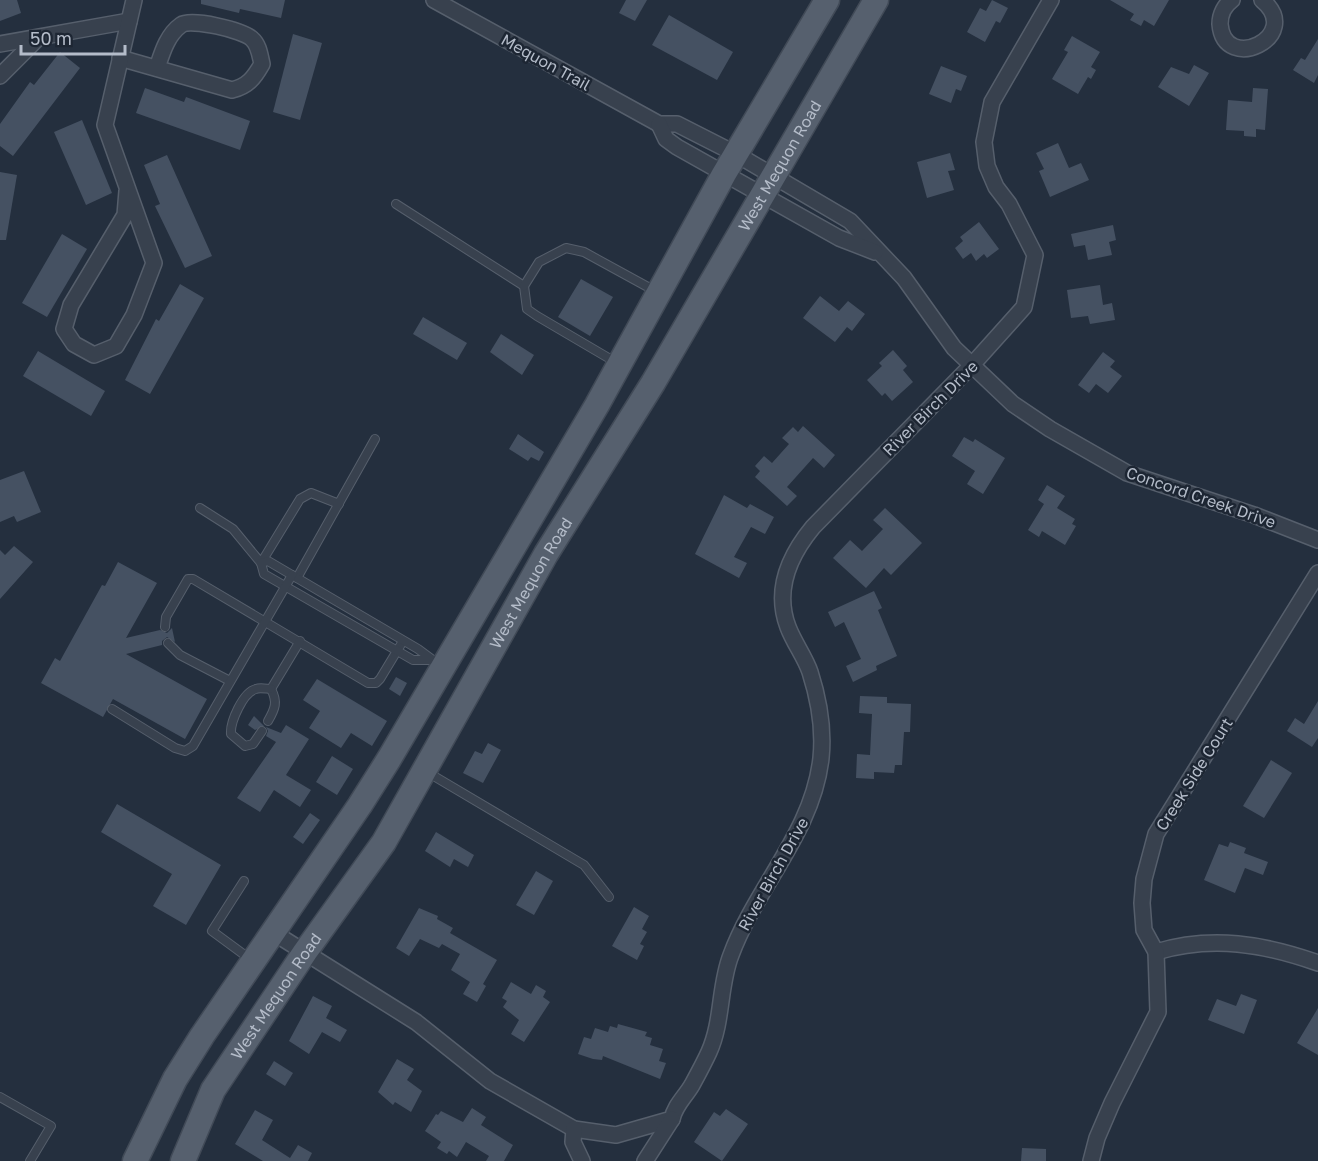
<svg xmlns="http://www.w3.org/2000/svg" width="1318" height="1161" font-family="'Golos Text',sans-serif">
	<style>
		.building { fill: #455162 }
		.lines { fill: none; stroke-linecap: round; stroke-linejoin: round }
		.lane-casing { stroke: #565f6c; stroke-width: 10 }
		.street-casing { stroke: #565f6c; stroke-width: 18 }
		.primary-casing { stroke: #414a57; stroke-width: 27 }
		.lane { stroke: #38414e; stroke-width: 8 }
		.street { stroke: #38414e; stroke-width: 15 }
		.primary { stroke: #56606e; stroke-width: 24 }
		.labels { text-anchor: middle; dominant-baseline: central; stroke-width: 5; stroke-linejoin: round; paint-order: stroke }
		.street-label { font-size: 16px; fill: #b4bcc9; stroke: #1d2633 }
	</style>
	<rect width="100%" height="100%" fill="#242f3e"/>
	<g class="building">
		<path d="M0,0H17L21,13L0,21Z"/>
		<path d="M201,0H285L281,18L240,9L239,13L201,4Z"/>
		<path d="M626,0H647L635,21L619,13Z"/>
		<path d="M992,0L1008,8L1000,23L996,21L985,42L967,32L980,8L986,11Z"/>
		<path d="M1110,0H1169L1154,26L1144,20L1141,26L1130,20L1134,14Z"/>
		<path d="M669,15L733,52L717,80L652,45Z"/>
		<path d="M293,34L322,43L300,120L273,112Z"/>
		<path d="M1072,36L1100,52L1091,67L1096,70L1091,79L1088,77L1078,94L1052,79L1068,52L1064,50Z"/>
		<path d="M1318,39V75L1314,83L1293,70L1301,58L1305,60Z"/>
		<path d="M60,52L80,68L13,156L0,146V124L30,82L34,85Z"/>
		<path d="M1194,65L1209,73L1189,106L1158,87L1171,67L1189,74Z"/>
		<path d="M941,66L967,76L961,91L956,89L951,103L929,94Z"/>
		<path d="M145,88L184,102L186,97L250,121L240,150L136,113Z"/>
		<path d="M1253,88L1268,89L1265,130L1256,129V137L1244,136V131L1226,130L1228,100L1252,102Z"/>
		<path d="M82,120L112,193L86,205L54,132Z"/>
		<path d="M1058,143L1069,168L1081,163L1089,180L1050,197L1039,171L1044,169L1036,153Z"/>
		<path d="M950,153L955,170L948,171L954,190L927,198L917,162Z"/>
		<path d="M167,155L212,256L185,268L155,206L160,204L144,165Z"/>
		<path d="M0,172L17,175L6,240H0Z"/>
		<path d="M979,222L999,249L987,258L984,254L976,261L971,253L963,259L955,248L963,241L960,237Z"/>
		<path d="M1113,225L1116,240L1109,242L1112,255L1088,260L1085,245L1074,247L1071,234Z"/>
		<path d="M62,234L87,249L47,317L22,303Z"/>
		<path d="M581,279L613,297L590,336L558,317Z"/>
		<path d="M180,284L204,298L150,394L125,380L156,319L159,321Z"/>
		<path d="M1100,285L1103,305L1112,303L1115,320L1090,324L1088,316L1071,318L1067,290Z"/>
		<path d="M820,296L839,311L848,301L865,314L852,331L847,327L835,342L803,318Z"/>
		<path d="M423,317L467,343L457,360L413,334Z"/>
		<path d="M501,334L534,355L522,375L490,352Z"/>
		<path d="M893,350L907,366L903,370L913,382L892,401L885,393L882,396L867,380L882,366L879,363Z"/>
		<path d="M38,351L105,391L91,416L23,376Z"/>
		<path d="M1103,352L1115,361L1110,367L1122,376L1108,393L1096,384L1089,393L1078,385Z"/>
		<path d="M803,426L835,455L824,468L813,458L787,487L797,496L787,506L755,477L760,471L755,466L764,456L772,463L789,444L782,438L793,427L798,432Z"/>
		<path d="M518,434L544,452L539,461L531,457L528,461L509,449Z"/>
		<path d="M964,437L973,442L975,439L1005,458L983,494L967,484L975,471L952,456Z"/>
		<path d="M24,471L41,512L17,522L14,516L0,522V480Z"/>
		<path d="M1047,485L1065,496L1057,508L1075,519L1072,524L1076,526L1065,545L1042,531L1039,537L1028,530L1044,504L1038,500Z"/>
		<path d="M724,495L747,508L750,504L774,517L765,534L751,527L734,557L747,563L739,578L695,554Z"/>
		<path d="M885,508L922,543L891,575L884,568L866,588L833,558L850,540L862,551L883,529L873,520Z"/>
		<path d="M14,546L33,562L0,599V550L5,555Z"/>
		<path d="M118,562L157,583L126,638L160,630L167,633L172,628L175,642L167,637L162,641V645L126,654L207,699L185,739L113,699L103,717L41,683L55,658L60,661L102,585L105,586Z"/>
		<path d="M874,591L882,608L878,610L897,656L876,666L877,670L853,682L846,666L861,659L844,622L835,627L828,612Z"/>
		<path d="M396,677L407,683L400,696L389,689Z"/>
		<path d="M317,679L387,721L372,746L351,733L341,748L309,728L320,711L303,700Z"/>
		<path d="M860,696L887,697V703L911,704L910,732H904L902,765H895L894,773L874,772V779L856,778L857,754L870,755L872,714L859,713Z"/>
		<path d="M1318,701V738L1312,747L1287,731L1295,718L1304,724Z"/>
		<path d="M254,716L264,726L255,730L248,725Z"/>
		<path d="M286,725L309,739L286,775L311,790L300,807L274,790L260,812L237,798L276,742L266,736L268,731L266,727L281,733Z"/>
		<path d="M488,743L501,750L483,783L463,773L475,751L482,754Z"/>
		<path d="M332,756L353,769L337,795L316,782Z"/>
		<path d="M1271,760L1292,773L1264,818L1243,806Z"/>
		<path d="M117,804L221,865L186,925L153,906L172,874L101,832Z"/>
		<path d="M310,813L320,820L303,844L293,837Z"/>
		<path d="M436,832L474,855L468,867L454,859L450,867L425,851Z"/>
		<path d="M1230,842L1246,848L1244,853L1268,862L1263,875L1245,868L1235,893L1204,880L1219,844L1228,847Z"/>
		<path d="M536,871L553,881L534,915L516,905Z"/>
		<path d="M634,907L649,916L642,929L647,932L640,944L644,946L637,960L612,946Z"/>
		<path d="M419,908L438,916L437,919L453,928L450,933L497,960L483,984L486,986L477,1002L463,994L470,982L451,970L460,954L442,944L439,948L420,939L409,956L396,948Z"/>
		<path d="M511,982L531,994L536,985L546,991L543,997L550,1002L524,1042L511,1034L519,1020L503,1007L507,1001L502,998Z"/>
		<path d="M1241,994L1257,1000L1244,1034L1208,1020L1217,999L1236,1006Z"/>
		<path d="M313,996L332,1006L326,1018L347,1030L340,1042L322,1032L309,1054L289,1041Z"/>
		<path d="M1318,1008V1055L1297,1043Z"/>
		<path d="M618,1024L647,1032L645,1036L652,1038L650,1045L663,1049L659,1061L666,1063L660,1079L603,1056L602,1060L593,1059L578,1054L584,1037L591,1039L595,1028L608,1032L610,1026L617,1028Z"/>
		<path d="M397,1059L414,1069L407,1080L422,1091L411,1112L395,1102L393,1105L378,1092Z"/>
		<path d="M274,1061L293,1073L285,1086L266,1074Z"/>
		<path d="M472,1108L486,1117L481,1125L513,1145L504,1161H486L489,1156L466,1142L457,1157L449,1151L447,1154L437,1148L441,1142L425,1131L436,1114L438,1115L441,1111L463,1122Z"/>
		<path d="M726,1109L748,1124L722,1161L694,1142L714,1112L720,1116Z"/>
		<path d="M255,1110L273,1120L262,1140L290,1158L298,1145L312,1153L308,1161H263L235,1144Z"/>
		<path d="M1022,1148L1046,1149V1161H1021Z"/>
	</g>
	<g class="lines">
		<g class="lane-casing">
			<g id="lane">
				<path d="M396,204L524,286L527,309L537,316L617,363"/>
				<path d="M524,286L539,262L566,248L584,252L657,292"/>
				<path d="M200,508L233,529L261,563L300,499L311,493L339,504"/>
				<path d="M297,578L375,439"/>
				<path d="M165,627L166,617L188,579H193L368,683H376L380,679L403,641"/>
				<path d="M168,643L180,655L230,681"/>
				<path d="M430,660H413L264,574L261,563L268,561L418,649L441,666"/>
				<path d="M271,689L300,641"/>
				<path d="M112,709L175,748L185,751L193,746L292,575"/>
				<path d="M268,721C275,709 278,702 271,689"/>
				<path d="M262,731L253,744L245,746L231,734C230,722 243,692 256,689C260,687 267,689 271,689"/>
				<path d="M427,772L584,865L609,897"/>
				<path d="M244,881L212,931L250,959"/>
				<path d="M0,1097L51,1126L30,1161"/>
			</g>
		</g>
		<g class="street-casing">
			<g id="street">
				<path d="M434,0L659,124H677L736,154L850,221L904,278L954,348L1013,404L1050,429L1127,473L1254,515L1318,540"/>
				<path d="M1232,0C1225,5 1220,14 1220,24C1224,75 1305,36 1262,0"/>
				<path d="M0,44L129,21"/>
				<path d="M120,58L232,90C248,86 254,78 262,64C260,56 259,45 252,39C243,30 191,18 181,25C167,35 162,53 157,68"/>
				<path d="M0,76L38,38"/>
				<path d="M659,124L666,139L677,147L839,238L875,252"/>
				<path d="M127,191L125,215L71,305L64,329L74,344L94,355L116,346L134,315L154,263L105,125L134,0"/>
				<path d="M274,933L416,1022L490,1081L574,1129L616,1135L672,1119C675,1105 685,1097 692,1085C698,1074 704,1063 709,1052C723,1021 719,985 731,955C756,887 813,832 821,758C824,729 819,700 810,672C805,657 794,643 788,627C774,590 789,556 813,527L972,365L1024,307L1035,255L1009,204L996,187L987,166L984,142L992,102L1051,0"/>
				<path d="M1156,952C1212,935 1264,944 1318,963"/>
				<path d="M574,1129L573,1142L582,1161"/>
				<path d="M645,1161L672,1119"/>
				<path d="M1091,1161L1097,1138L1112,1103L1158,1012L1156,952L1144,930L1142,903L1144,879L1156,834L1318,573"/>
			</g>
		</g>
		<g class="primary-casing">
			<g id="primary">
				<path d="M135,1161L175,1079L202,1036L360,805L389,759L597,405L724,174L827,0"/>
				<path id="s1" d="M183,1161L213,1090L305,952L384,842L546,554L653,383L876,0"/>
			</g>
		</g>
		<use href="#lane" class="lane"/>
		<use href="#street" class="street"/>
		<use href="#primary" class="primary"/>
	</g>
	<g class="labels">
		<g class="street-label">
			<text transform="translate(546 62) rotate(29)">Mequon Trail</text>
			<text stroke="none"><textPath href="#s1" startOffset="1162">West Mequon Road</textPath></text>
			<text transform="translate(930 408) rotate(-45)">River Birch Drive</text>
			<text transform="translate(1201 497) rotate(19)">Concord Creek Drive</text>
			<text stroke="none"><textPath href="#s1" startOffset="676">West Mequon Road</textPath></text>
			<text transform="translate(1194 774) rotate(-58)">Creek Side Court</text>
			<text transform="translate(773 874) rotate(-61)">River Birch Drive</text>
			<text stroke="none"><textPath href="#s1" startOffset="190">West Mequon Road</textPath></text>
		</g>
	</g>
	<path d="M21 45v9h104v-9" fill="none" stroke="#b4bcc9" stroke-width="3"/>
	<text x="30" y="45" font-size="18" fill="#b4bcc9" stroke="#1d2633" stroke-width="4.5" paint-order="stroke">50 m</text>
</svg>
